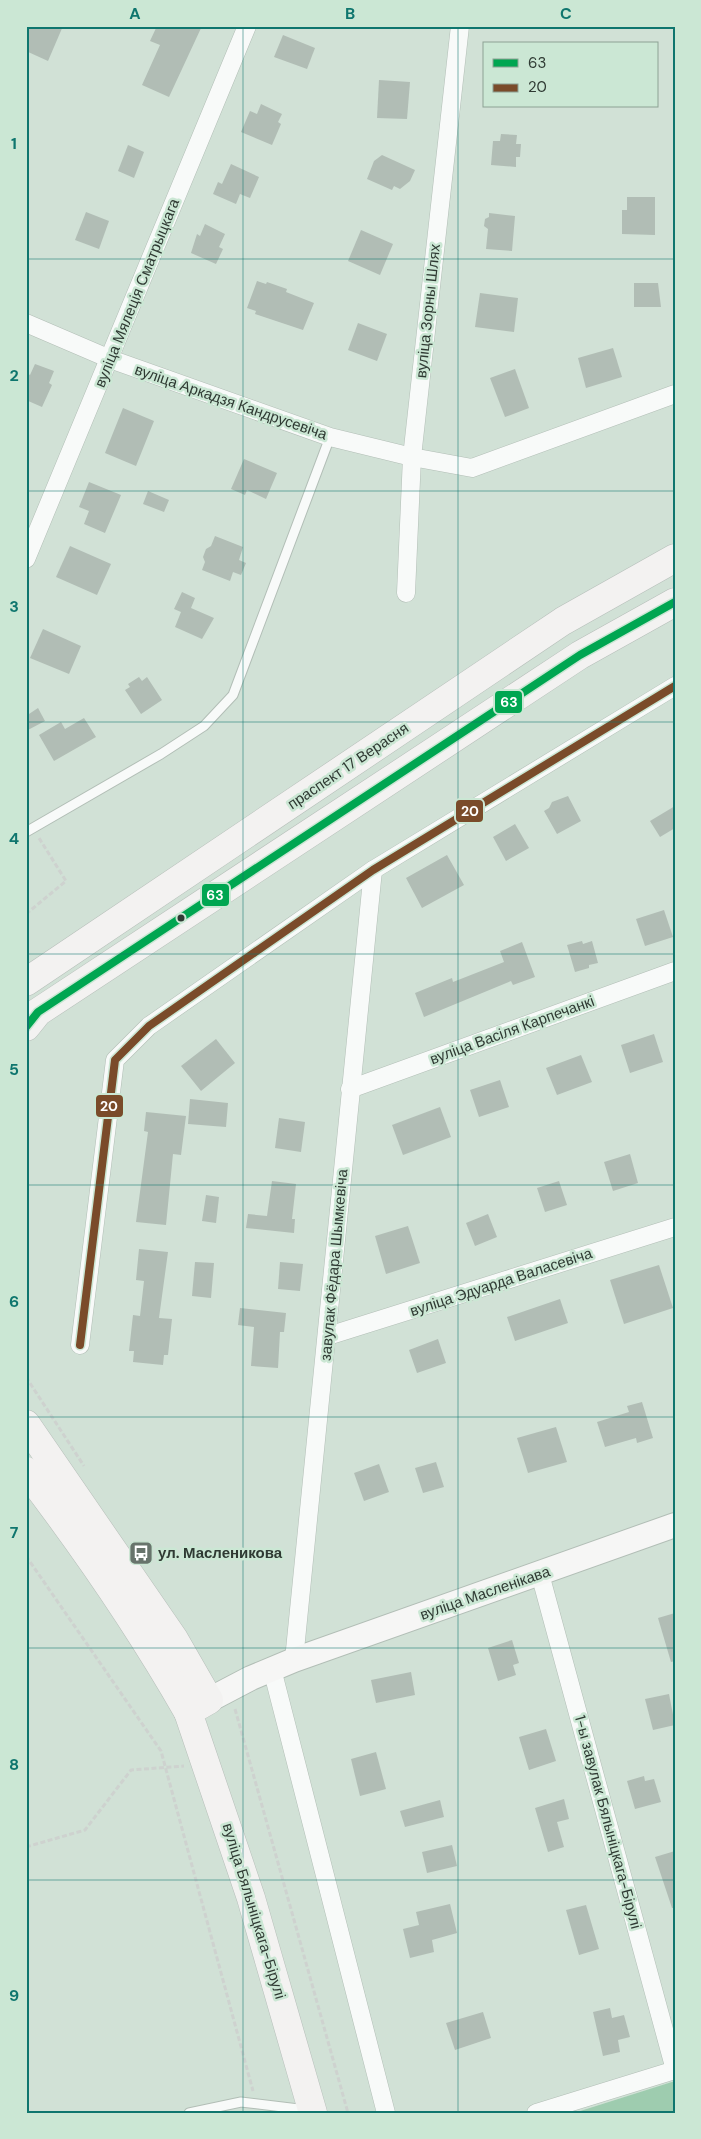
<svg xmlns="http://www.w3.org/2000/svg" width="701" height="2139" font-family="'DM Sans',sans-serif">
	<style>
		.forest { fill: #9eccaf }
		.building { fill: #b1bdb5 }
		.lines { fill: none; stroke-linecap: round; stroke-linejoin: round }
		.lane-casing { stroke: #b2beb6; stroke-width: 11 }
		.street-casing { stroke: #b2beb6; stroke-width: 19 }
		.secondary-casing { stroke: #b2beb6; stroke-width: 26 }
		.primary-casing { stroke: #b6beb9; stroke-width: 29 }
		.path { stroke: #ced2cf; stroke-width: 3; stroke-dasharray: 5 2.5; stroke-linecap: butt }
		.lane { stroke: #f8faf9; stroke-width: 9 }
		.street { stroke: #f8faf9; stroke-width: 18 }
		.secondary { stroke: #f6f6f5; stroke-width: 24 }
		.primary { stroke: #f3f2f1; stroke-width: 28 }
		.bus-1-casing { stroke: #cbe7d4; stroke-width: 11 }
		.bus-2-casing { stroke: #cbe7d4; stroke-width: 11 }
		.bus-1 { stroke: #00a651; stroke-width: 8 }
		.bus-2 { stroke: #7a4b2a; stroke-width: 8 }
		.grid { fill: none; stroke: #0f766e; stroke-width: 1; stroke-opacity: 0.55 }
		.bus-dot { fill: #2f3a33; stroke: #cbe7d4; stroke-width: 2 }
		.labels { text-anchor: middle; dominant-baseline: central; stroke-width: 5; stroke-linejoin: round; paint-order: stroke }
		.street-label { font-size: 15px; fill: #2f3a33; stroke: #cbe7d4 }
		.poi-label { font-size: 15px; font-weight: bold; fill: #2f3a33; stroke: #cbe7d4; text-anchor: start }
		.line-badge { stroke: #cbe7d4; stroke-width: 2 }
		.badge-label { font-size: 14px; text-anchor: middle; font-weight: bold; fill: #fff }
		.neatline { fill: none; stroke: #0f766e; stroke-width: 2 }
		.grid-label { font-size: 16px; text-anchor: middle; font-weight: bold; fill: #0f766e }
	</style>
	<rect width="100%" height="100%" fill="#d1e1d6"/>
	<path class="forest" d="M675,2081V2113H574Z"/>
	<g class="building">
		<path d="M26,26H63L48,61L26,51Z"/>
		<path d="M157,26H202L169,97L142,85L160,45L150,41Z"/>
		<path d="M283,35L315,48L307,69L274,57Z"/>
		<path d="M379,80L410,82L407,119L377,118Z"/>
		<path d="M261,104L282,114L278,122L281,124L272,145L241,132L250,111L257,114Z"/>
		<path d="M501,134L517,135L516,144H521L520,157H516V167L491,165L493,141H500Z"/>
		<path d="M128,145L144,152L134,178L118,171Z"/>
		<path d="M382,155L415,170L410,181L400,189L394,186L392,190L367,179L374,161Z"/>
		<path d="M231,164L259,177L250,198L240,194L236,204L213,194L218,182L222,184Z"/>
		<path d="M627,197H655V235L622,234V210H627Z"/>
		<path d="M86,212L109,221L99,249L75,240Z"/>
		<path d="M489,213L515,216L512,251L486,249L488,229L484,226L485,219L489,217Z"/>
		<path d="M205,224L225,234L219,247L223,249L216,264L191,253L197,234L200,236Z"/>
		<path d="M361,230L393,244L380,275L348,261Z"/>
		<path d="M257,281L266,284L267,282L287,289L286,292L314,303L303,330L255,314L256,311L247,308Z"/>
		<path d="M634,283H658L661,307H634Z"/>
		<path d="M480,293L518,298L514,332L475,327Z"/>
		<path d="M358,323L387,334L377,361L348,350Z"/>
		<path d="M613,348L622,377L586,388L578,358Z"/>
		<path d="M35,364L54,371L49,383L52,385L42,407L26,400V373L30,375Z"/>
		<path d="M515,369L529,408L505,417L490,378Z"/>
		<path d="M123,408L154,421L136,466L105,453Z"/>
		<path d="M244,459L277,473L266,499L247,490L245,495L231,489Z"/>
		<path d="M89,482L121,495L105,533L84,524L89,511L79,507Z"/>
		<path d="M148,491L169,500L164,512L143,504Z"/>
		<path d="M215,536L243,547L239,560L246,563L241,575L233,572L230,581L202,570L205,562L203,557L206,549L211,546Z"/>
		<path d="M70,546L111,564L97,595L56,577Z"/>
		<path d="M182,592L195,598L191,608L214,618L202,639L175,627L181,612L174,609Z"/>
		<path d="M43,629L81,646L69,674L30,658Z"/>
		<path d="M139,677L142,681L147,677L162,700L141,714L125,690L130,687L128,684Z"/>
		<path d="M38,708L45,721L26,731V716Z"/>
		<path d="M84,718L96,737L54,761L39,735L61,722L65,729Z"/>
		<path d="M568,796L581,821L557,834L544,811L549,808L552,802Z"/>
		<path d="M675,806V828L660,837L650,821Z"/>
		<path d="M515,824L529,848L506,861L493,837Z"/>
		<path d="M447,855L464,885L422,908L406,878Z"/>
		<path d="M664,910L673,937L645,946L636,919Z"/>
		<path d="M582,941L583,944L592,941L598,963L589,965V968L575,972L567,945Z"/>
		<path d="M522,942L535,977L513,985L511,981L424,1017L415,993L452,978L453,982L504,962L500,951Z"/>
		<path d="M654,1034L663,1062L630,1073L621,1045Z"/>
		<path d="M216,1039L235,1063L201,1091L181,1066Z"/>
		<path d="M581,1055L592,1082L557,1095L546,1068Z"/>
		<path d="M500,1080L509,1107L479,1117L470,1090Z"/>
		<path d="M190,1099L228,1103L226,1127L188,1124Z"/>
		<path d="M440,1107L451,1137L403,1155L392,1125Z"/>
		<path d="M146,1112L186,1116L181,1155L173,1154L166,1225L136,1222L148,1132L144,1131Z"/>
		<path d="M279,1118L305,1122L301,1152L275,1148Z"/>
		<path d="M630,1154L638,1183L613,1191L604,1162Z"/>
		<path d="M272,1181L296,1184L292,1219H295L294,1233L246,1228L248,1214L267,1216Z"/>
		<path d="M559,1181L567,1205L545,1212L537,1188Z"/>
		<path d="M206,1195L219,1197L216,1223L202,1221Z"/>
		<path d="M488,1214L497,1237L475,1246L466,1223Z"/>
		<path d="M408,1226L420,1263L386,1274L375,1236Z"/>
		<path d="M139,1249L168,1252L159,1318L172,1319L168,1355H164L163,1365L133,1362L134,1351H129L133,1315L140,1316L144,1281L136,1280Z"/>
		<path d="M195,1262L214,1263L211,1298L192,1296Z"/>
		<path d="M280,1262L303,1264L300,1291L278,1289Z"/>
		<path d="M659,1265L673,1308L624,1324L610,1280Z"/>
		<path d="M560,1299L568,1323L515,1341L507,1317Z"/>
		<path d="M240,1308L286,1313L284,1332H280L278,1368L251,1366L254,1327L238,1325Z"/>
		<path d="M438,1339L446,1363L417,1373L409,1350Z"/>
		<path d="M642,1402L653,1438L637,1443L636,1438L605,1447L597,1422L629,1412L627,1406Z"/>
		<path d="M556,1427L567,1462L528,1473L517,1438Z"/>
		<path d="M436,1462L444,1487L423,1493L415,1468Z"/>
		<path d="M379,1464L389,1492L364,1501L354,1473Z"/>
		<path d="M675,1613V1661L671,1662L658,1618Z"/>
		<path d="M512,1640L519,1663L513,1665L516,1675L498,1681L488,1648Z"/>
		<path d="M411,1672L415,1695L376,1703L371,1680Z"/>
		<path d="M669,1694L675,1725L653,1730L645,1699Z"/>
		<path d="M546,1729L556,1761L529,1770L519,1737Z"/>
		<path d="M376,1752L386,1789L360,1796L351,1759Z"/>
		<path d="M644,1776L645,1781L654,1779L661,1802L635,1809L627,1781Z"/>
		<path d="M564,1799L569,1819L557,1822L564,1847L548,1852L535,1808Z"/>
		<path d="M440,1800L444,1817L405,1827L400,1811Z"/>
		<path d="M452,1845L457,1866L427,1873L422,1852Z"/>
		<path d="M675,1851V1908H672L655,1857Z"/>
		<path d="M450,1904L457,1933L432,1940L434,1952L410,1958L403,1929L419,1925L416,1912Z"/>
		<path d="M586,1905L599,1949L579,1955L566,1910Z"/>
		<path d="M610,2008L612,2018L624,2015L630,2037L618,2040L620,2052L603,2056L593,2012Z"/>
		<path d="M483,2012L491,2038L455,2050L446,2023Z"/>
	</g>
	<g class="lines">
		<g class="lane-casing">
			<g id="lane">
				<path d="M26,832L161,754L204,726L233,695L330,437"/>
				<path d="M189,2113L241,2102L307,2110"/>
			</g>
		</g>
		<g class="street-casing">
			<g id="street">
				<path d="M26,323L110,359L330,437L412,457L472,468L675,394"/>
				<path d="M26,559L247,26"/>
				<path d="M406,593L412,457L460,26"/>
				<path d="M350,1089L675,971"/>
				<path d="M328,1336L675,1227"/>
				<path d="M80,1345L115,1060L149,1026L373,870L675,686"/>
				<path d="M540,1574L675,2070"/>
				<path d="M294,1660C322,1397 345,1133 373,870"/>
				<path d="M272,1669L386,2113"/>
				<path d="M536,2113L675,2070"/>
			</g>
		</g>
		<g class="secondary-casing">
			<path id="secondary" d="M209,1700L251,1678L294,1660L675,1525"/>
		</g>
		<g class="primary-casing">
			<g id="primary">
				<path d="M26,982L563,621L675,558"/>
				<path d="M26,1027L38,1012L580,655L675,602"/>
				<path d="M26,1424L174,1639L209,1700L188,1712L251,1898L313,2113"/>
				<path d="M26,1471C85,1548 140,1628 188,1712"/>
			</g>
		</g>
		<g class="path">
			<path d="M26,914L66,881L39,838"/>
			<path d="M26,1377L84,1466"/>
			<path d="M26,1556L161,1751L253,2091"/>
			<path d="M235,1709L348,2113"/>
			<path d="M26,1847L85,1830L131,1770L184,1766"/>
		</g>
		<use href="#lane" class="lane"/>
		<use href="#street" class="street"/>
		<use href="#secondary" class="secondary"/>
		<use href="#primary" class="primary"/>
		<g class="bus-1-casing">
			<path id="bus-1" d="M26,1027L38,1012L580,655L675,602"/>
		</g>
		<g class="bus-2-casing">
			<path id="bus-2" d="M80,1345L115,1060L149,1026L373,870L675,686"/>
		</g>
		<use href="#bus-1" class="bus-1"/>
		<use href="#bus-2" class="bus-2"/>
	</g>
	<path class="grid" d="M243,26V2113M458,26V2113M26,259H675M26,491H675M26,722H675M26,954H675M26,1185H675M26,1417H675M26,1648H675M26,1880H675"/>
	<defs>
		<g id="bus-square" transform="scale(1.25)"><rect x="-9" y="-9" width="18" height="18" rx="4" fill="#68746c" stroke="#cbe7d4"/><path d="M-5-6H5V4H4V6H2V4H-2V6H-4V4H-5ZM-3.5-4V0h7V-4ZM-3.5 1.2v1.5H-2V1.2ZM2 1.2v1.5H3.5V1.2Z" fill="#fff"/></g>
	</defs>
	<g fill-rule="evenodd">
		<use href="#bus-square" x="141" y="1553"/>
	</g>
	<circle class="bus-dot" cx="181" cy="918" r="4.5"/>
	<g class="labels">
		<g class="street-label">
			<text transform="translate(137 293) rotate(-68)">вуліца Мялеція Сматрыцкага</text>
			<text transform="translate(428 311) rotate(-84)">вуліца Зорны Шлях</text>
			<text transform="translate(231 402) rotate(19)">вуліца Аркадзя Кандрусевіча</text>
			<text transform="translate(348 766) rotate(-34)">праспект 17 Верасня</text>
			<text transform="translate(512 1030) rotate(-20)">вуліца Васіля Карпечанкі</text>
			<text transform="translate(334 1265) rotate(-85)">завулак Фёдара Шымкевіча</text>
			<text transform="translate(501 1282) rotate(-18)">вуліца Эдуарда Валасевіча</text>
			<text transform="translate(485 1593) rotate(-19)">вуліца Масленікава</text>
			<text transform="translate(608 1822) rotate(75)">1-ы завулак Бялыніцкага-Бірулі</text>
			<text transform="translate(254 1911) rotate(73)">вуліца Бялыніцкага-Бірулі</text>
		</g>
		<g class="poi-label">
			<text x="158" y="1553">ул. Масленикова</text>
		</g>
	</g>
	<g class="line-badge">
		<rect x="494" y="690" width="29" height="24" rx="5" fill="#00a651"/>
		<rect x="455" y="799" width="29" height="24" rx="5" fill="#7a4b2a"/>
		<rect x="201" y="883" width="29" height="24" rx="5" fill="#00a651"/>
		<rect x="95" y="1094" width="29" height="24" rx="5" fill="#7a4b2a"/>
	</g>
	<g class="badge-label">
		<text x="509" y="707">63</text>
		<text x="470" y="816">20</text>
		<text x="215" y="900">63</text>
		<text x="109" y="1111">20</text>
	</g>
	<rect width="701" height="2139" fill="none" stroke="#cbe7d4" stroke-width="55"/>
	<rect x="483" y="42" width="175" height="65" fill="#cbe7d4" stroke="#8da294"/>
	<rect x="493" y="59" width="25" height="8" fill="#00a651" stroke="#8da294"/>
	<text x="528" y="68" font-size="15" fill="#2f3a33">63</text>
	<rect x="493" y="84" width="25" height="8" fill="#7a4b2a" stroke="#8da294"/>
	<text x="528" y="92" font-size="15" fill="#2f3a33">20</text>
	<rect x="28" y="28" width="646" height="2084" class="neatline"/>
	<g class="grid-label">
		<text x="135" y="19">A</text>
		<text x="350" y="19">B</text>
		<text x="566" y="19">C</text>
		<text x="14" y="149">1</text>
		<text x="14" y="381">2</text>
		<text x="14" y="612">3</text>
		<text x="14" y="844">4</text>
		<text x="14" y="1075">5</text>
		<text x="14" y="1307">6</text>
		<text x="14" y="1538">7</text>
		<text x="14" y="1770">8</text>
		<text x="14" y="2001">9</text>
	</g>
</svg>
